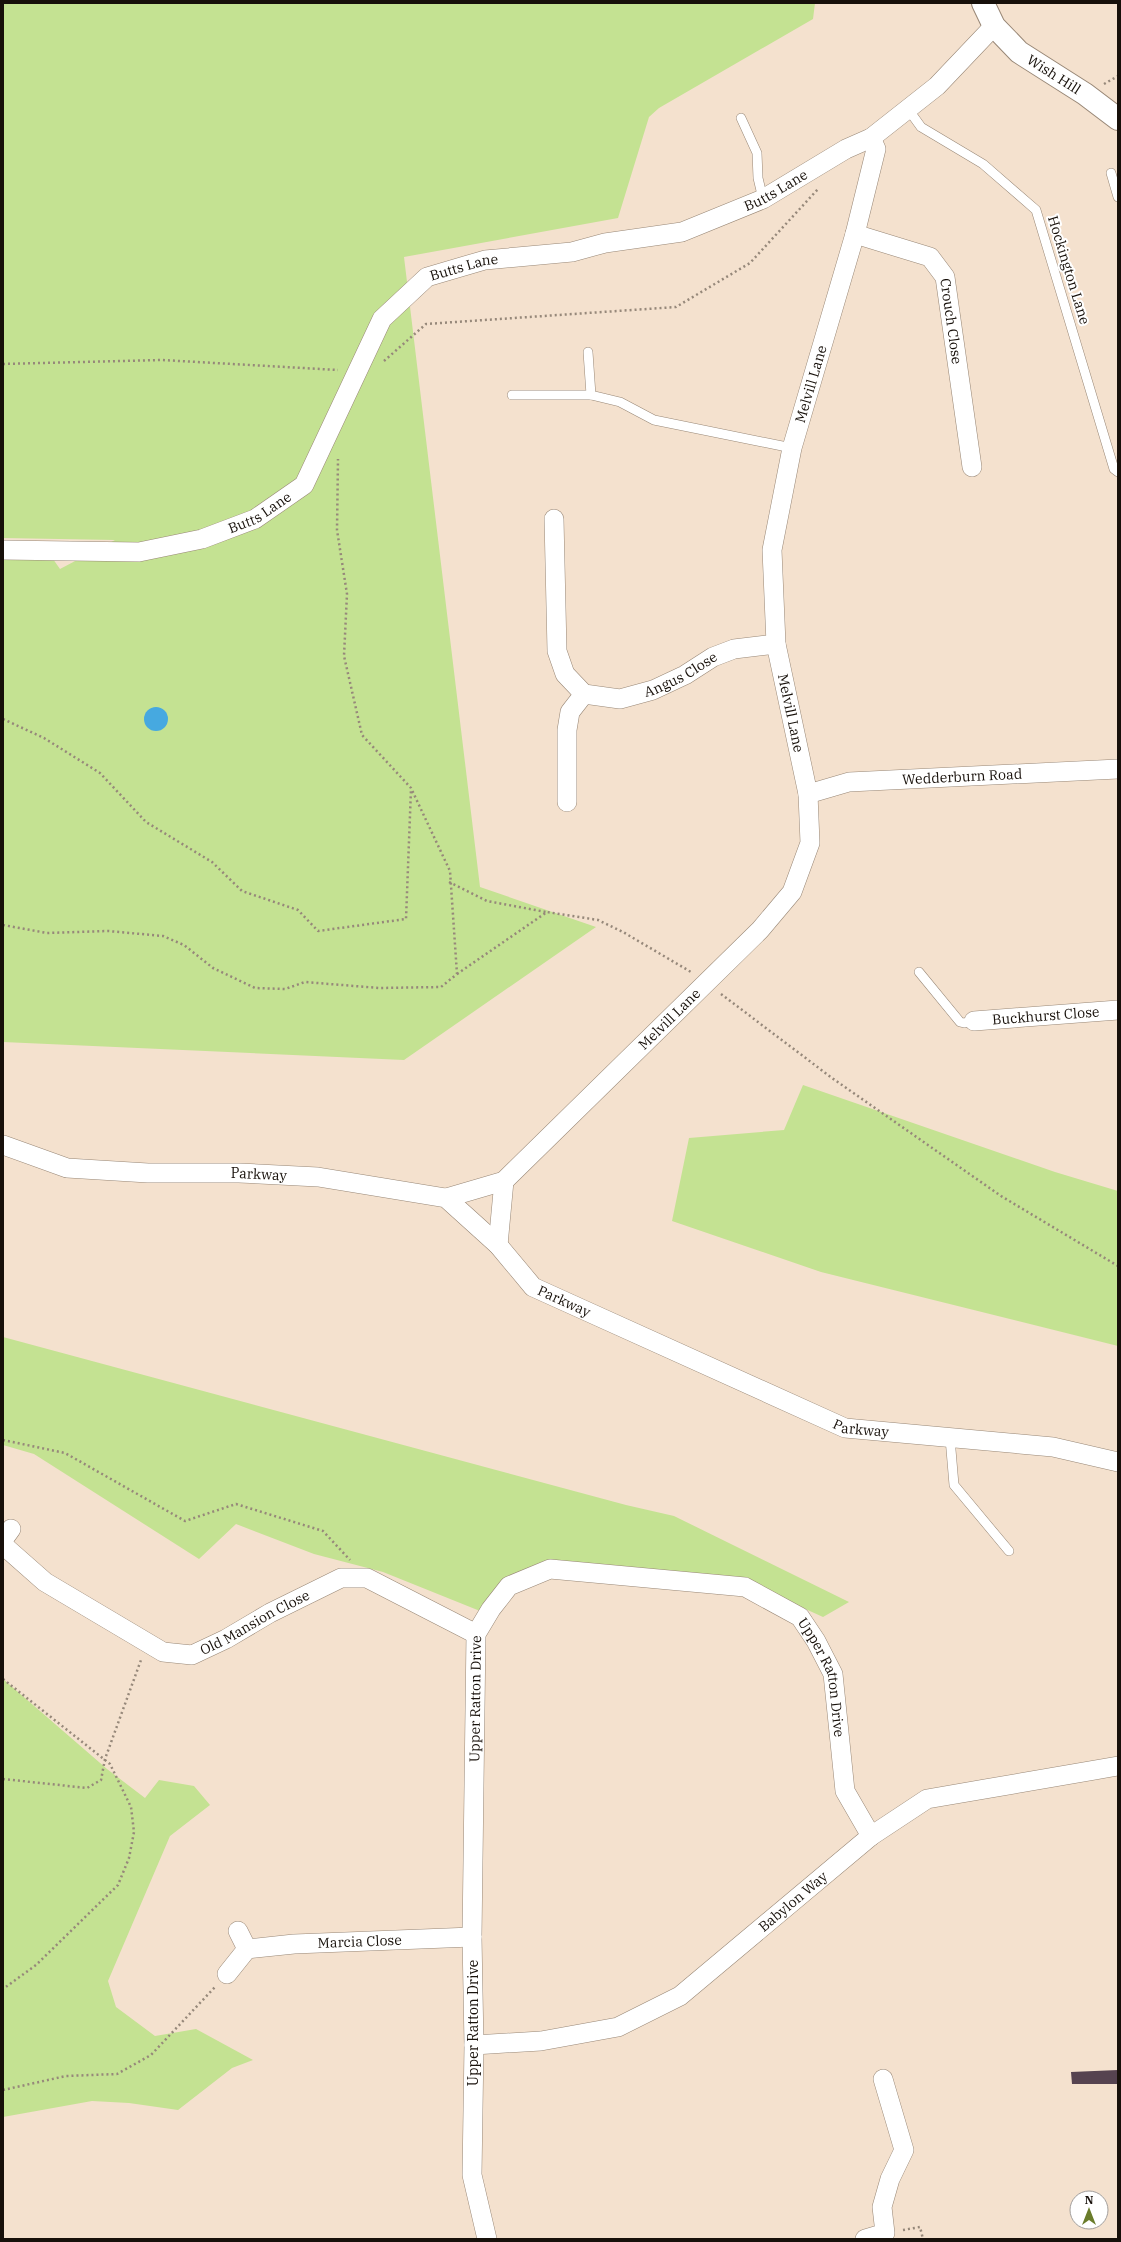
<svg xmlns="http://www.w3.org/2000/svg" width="1121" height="2242" font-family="'IBM Plex Serif',serif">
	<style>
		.green { fill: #c4e292 }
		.water { fill: #46a9e0 }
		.building { fill: #564350 }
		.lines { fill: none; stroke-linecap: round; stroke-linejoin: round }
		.service-casing { stroke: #988776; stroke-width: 10 }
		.minor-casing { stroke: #988776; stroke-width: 20 }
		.tertiary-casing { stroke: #988776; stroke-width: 24 }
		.path { stroke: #96887a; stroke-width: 2.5; stroke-dasharray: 2 3; stroke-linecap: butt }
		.service { stroke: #fff; stroke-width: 9 }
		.minor { stroke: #fff; stroke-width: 19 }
		.tertiary { stroke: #fff; stroke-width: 22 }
		.labels { text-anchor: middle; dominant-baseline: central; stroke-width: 4; stroke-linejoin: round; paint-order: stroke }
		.street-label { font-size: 14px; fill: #17100a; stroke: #fff }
	</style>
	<rect width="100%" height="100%" fill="#f4e1ce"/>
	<g class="green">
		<path d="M3,3H815L813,19L659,108L649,117L618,218L404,257L480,887L596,927L404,1060L3,1042V552L53,559L60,569L115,540L3,538Z"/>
		<path d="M803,1085L1055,1172L1118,1191V1346L821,1272L672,1221L689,1138L784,1130Z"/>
		<path d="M3,1337L626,1505L674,1516L849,1602L823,1617L746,1582L531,1575L480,1611L383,1572L314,1554L236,1524L199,1559L34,1454L3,1445Z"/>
		<path d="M3,1679L107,1769L145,1798L159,1780L194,1786L210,1805L170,1836L108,1981L116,2007L155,2036L196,2029L253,2060L232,2068L178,2110L129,2103L92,2101L3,2117Z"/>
	</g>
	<circle class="water" cx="156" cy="719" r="12"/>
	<path class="building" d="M1118,2070V2084H1072L1071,2072Z"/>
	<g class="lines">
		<g class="service-casing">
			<g id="service">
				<path d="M908,109L921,127L983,164L1036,210L1114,469L1118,472"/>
				<path d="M741,118L757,153L758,178L763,199"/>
				<path d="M1111,173L1118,197"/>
				<path d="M588,352L591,395L620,402L654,420L792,448"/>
				<path d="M512,395H591"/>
				<path d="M919,972L960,1022L964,1023L974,1021"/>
				<path d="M950,1438L954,1485L1009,1551"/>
			</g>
		</g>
		<g class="minor-casing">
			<g id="minor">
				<path id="s1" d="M855,234L930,257L945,277L972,467"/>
				<path id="s2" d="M554,519L557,651L565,674L584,694L620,699L653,690L685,675L713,657L734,649L776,644"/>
				<path id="s3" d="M3,550L139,552L202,539L255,519L304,485L382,319L427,277L485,260L572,252L605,243L682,232L763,199L846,149L871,138L937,86L994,26"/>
				<path id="s4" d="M808,794L849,782L1118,769"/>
				<path d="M567,802V730L570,712L584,694"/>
				<path id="s5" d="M974,1021L1118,1010"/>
				<path id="s6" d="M3,1145L67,1168L148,1173H239L318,1177L446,1198L498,1245L533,1287L845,1428L1053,1447L1118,1462"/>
				<path id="s7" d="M446,1198L504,1181L760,930L792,892L810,843L808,794L776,644L772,550L792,448L855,234L876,149L871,138"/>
				<path d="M498,1245L504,1181"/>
				<path d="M3,1540L11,1529"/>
				<path id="s8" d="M3,1545L45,1582L163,1652L192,1655L226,1639L270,1613L341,1578H367L476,1634"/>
				<path d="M238,1931L247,1949"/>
				<path id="s9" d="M227,1974L247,1949L294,1944L472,1937"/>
				<path id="s10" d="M474,2045L541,2041L618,2027L680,1996L871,1836L927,1799L1118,1766"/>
				<path id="s11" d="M487,2239L472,2175L474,2045L472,1937L476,1634L491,1609L509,1586L550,1569L745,1587L800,1617L816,1641L833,1674L845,1791L871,1836"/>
				<path d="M865,2239L885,2233L882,2207L890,2179L904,2150L883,2079"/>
			</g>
		</g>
		<g class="tertiary-casing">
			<g id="tertiary">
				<path id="s12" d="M983,3L994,26L1019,52L1085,94L1118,119"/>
			</g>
		</g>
		<g class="path">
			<path d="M1104,84L1118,76"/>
			<path d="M384,361L426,324L676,307L750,263L818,189"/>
			<path d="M3,364L162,360L338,370"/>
			<path d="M3,719L44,738L100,773L146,822L212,862L242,891L298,910L318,931L406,919L411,789"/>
			<path d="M449,882L487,901L546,912"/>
			<path d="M3,925L47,933L108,931L163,936L184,945L213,968L255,988L285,989L305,982L379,988L441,987L457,974L450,871L411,788L362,735L344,656L347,594L337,530L338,459"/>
			<path d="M457,974L547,912L598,920L623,932L691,972"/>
			<path d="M721,994L832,1078L1001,1196L1118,1266"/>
			<path d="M3,1440L65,1453L185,1521L236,1504L323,1531L350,1560"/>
			<path d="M3,1679L110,1764L131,1807L134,1832L129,1858L118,1885L36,1965L3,1989"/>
			<path d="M3,1779L87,1788L101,1780L105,1759L141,1660"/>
			<path d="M3,2090L66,2076L117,2074L151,2055L215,1987"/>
			<path d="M903,2230L920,2227L923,2239"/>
		</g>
		<use href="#service" class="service"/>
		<use href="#minor" class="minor"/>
		<use href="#tertiary" class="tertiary"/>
	</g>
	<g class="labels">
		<g class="street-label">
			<text stroke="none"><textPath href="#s12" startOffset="103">Wish Hill</textPath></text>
			<text stroke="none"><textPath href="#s3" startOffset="924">Butts Lane</textPath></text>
			<text stroke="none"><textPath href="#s3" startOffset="600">Butts Lane</textPath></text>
			<text transform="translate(1069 270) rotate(73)">Hockington Lane</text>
			<text stroke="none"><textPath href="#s1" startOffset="148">Crouch Close</textPath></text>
			<text stroke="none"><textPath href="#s7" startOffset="988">Melvill Lane</textPath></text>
			<text stroke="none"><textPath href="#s3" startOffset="264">Butts Lane</textPath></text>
			<text stroke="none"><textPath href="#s2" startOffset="286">Angus Close</textPath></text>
			<text transform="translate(791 713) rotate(78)">Melvill Lane</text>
			<text stroke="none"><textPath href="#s4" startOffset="156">Wedderburn Road</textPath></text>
			<text stroke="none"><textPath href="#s5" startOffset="72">Buckhurst Close</textPath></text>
			<text stroke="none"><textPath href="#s7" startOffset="292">Melvill Lane</textPath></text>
			<text stroke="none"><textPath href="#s6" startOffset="260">Parkway</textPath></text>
			<text stroke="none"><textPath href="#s6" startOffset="608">Parkway</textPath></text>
			<text stroke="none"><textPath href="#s6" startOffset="932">Parkway</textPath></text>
			<text stroke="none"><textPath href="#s8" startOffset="293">Old Mansion Close</textPath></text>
			<text stroke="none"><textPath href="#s11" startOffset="1034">Upper Ratton Drive</textPath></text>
			<text stroke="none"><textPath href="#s11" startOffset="542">Upper Ratton Drive</textPath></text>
			<text stroke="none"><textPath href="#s10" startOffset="362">Babylon Way</textPath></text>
			<text stroke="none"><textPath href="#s9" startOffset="145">Marcia Close</textPath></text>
			<text transform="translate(473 2023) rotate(-90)">Upper Ratton Drive</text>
		</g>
	</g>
	<rect width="1121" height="2242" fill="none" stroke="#17100a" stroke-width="8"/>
	<g transform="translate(1089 2210)"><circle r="19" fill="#ffffff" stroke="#a29f9d"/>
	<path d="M0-3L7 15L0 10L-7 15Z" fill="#6a7c2b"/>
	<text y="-6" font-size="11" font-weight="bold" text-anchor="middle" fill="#17100a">N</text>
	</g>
</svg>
